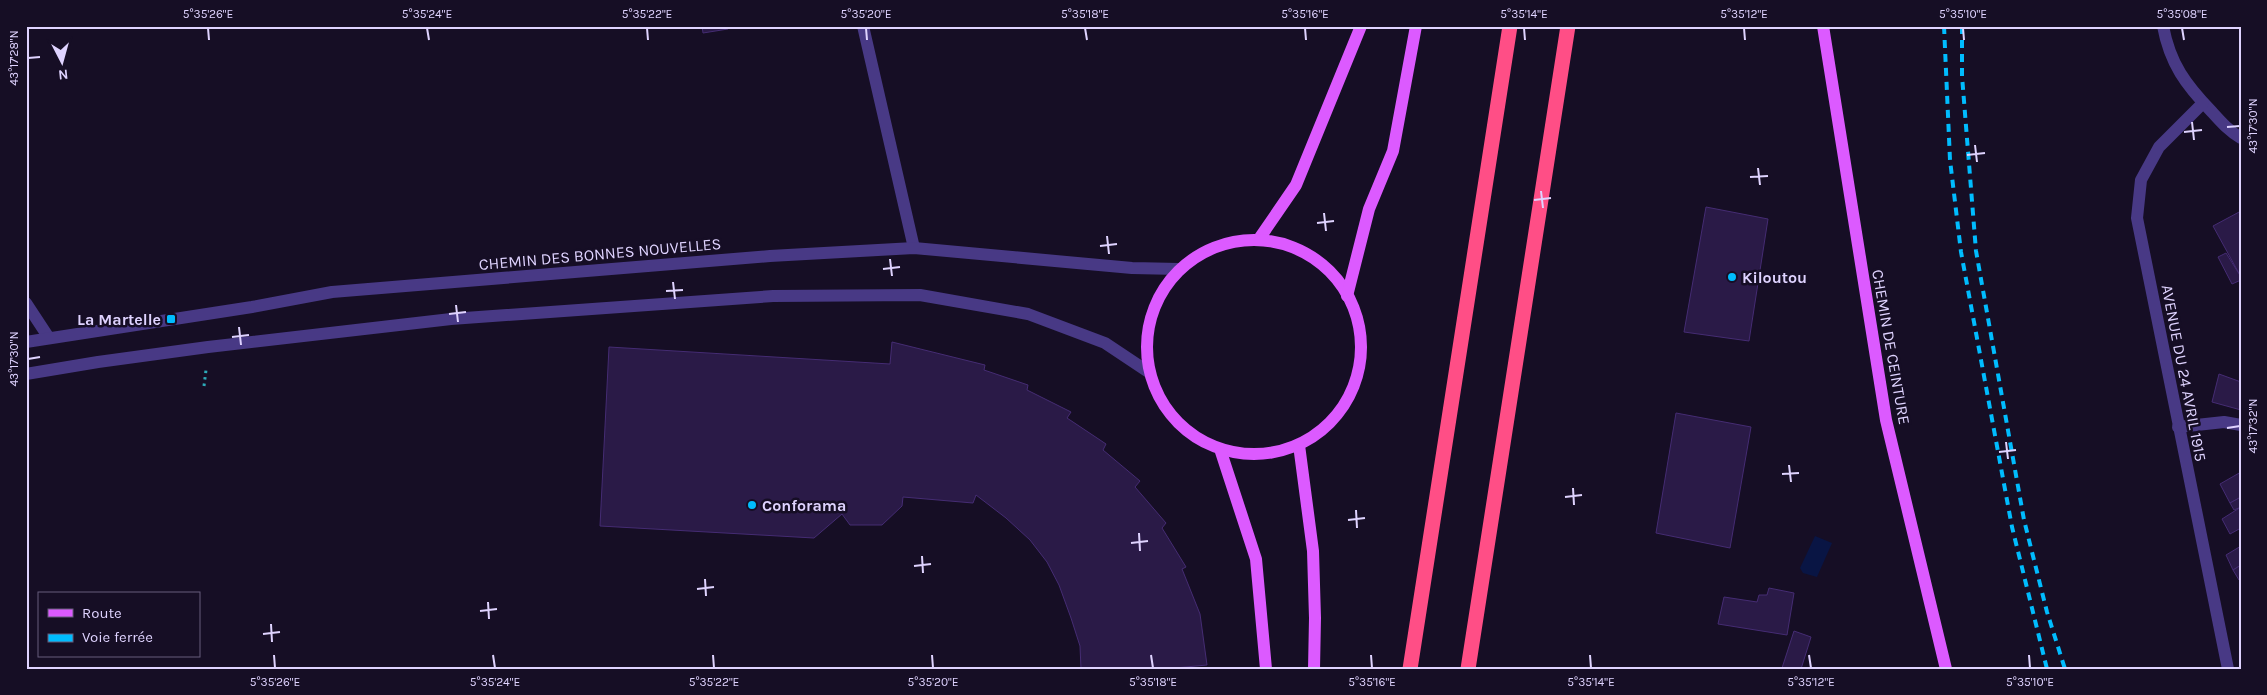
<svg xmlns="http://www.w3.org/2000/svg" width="2267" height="695" font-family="Karla,sans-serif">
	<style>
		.water { fill: #091544 }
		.building { fill: #2a1a47; stroke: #452c73 }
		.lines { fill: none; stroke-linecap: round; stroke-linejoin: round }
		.path { stroke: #2dabb9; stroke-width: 3; stroke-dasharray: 2.5 4; stroke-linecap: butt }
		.minor { stroke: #483985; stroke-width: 12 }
		.major { stroke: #dc5aff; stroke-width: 12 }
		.highway { stroke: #ff4e86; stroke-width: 15 }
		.rail { stroke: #00bcfe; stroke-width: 4; stroke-dasharray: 8 6; stroke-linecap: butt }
		.ticks { fill: none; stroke: #dfd3ff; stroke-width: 2 }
		.poi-dot { fill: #00bcfe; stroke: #160e25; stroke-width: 2 }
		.labels { text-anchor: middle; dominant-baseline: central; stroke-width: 5; stroke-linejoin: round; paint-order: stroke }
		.street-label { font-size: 16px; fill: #dfd3ff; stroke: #160e25 }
		.poi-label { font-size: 16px; font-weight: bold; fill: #dfd3ff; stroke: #160e25; text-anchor: start }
		.neatline { fill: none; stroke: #dfd3ff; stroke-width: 2 }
		.ticks-label { font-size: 12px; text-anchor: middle; fill: #dfd3ff }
	</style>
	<rect width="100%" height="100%" fill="#160e25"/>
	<path class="water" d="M1815,536L1832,543L1817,577L1803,573L1800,568Z"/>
	<g class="building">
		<path d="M702,26H727L728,29L703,33Z"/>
		<path d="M1706,207L1768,219L1749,341L1684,332Z"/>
		<path d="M2241,211V277L2213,226Z"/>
		<path d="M2226,253L2241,277V280L2232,284L2218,257Z"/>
		<path d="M892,342L985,365L984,370L1028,385L1027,390L1071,412L1067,418L1106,444L1103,450L1140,481L1135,487L1166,523L1162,528L1186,567L1182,569L1200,614L1207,665L1164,669H1081L1080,646L1071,618L1059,585L1047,562L1030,540L1006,518L976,495L973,503L903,497L902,506L882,525H850L842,514L814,538L600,526L609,347L890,364Z"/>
		<path d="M2219,374L2241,382V410L2212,402Z"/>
		<path d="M1676,413L1751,427L1730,548L1656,533Z"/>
		<path d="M2241,472V497L2230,503L2220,484Z"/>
		<path d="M2241,497V507L2234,510L2230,503Z"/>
		<path d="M2241,507V528L2230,534L2222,519Z"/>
		<path d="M2241,546V565L2233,570L2226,555Z"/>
		<path d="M2241,565V579L2239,580L2233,570Z"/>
		<path d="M1769,588L1794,593L1787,635L1718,624L1724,597L1757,602L1759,595H1767Z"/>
		<path d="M1794,631L1811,637L1801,669H1784L1782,668Z"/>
	</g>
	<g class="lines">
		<path class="path" d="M204,386L206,370"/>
		<g class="minor">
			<path d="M863,26L914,248"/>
			<path d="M2163,26C2170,64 2186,85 2212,112C2221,122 2229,131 2241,138"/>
			<path d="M2203,103L2159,147L2141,180L2137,218L2228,669"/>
			<path d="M26,303L49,338"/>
			<path d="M26,342L252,307L332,292L770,256L914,248L1132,268L1179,269"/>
			<path d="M26,374L98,362L208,347L451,319L773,296L920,295L1028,314L1105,343L1150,373"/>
			<path d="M2178,427L2224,422L2241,425"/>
		</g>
		<g class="major">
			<path d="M1823,26L1886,420L1946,669"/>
			<path d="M1259,239L1296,185L1361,26"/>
			<circle cx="1254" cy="347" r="107"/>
			<path d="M1347,296L1369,209L1393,151L1416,26"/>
			<path d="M1299,445L1313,551L1315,618L1314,669"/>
			<path d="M1221,452L1256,559L1266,669"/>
		</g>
		<g class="highway">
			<path d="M1410,669L1510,26"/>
			<path d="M1468,669L1568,26"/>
		</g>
		<g class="rail">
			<path d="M1944,26L1950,160L1961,252L2012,527L2047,669"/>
			<path d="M1962,26V76L1976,251L2024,520L2047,612L2065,669"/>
		</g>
	</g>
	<path class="ticks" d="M208,28L209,40M427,28L429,40M647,28L648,40M866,28L867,40M1085,28L1087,40M1305,28L1306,40M1524,28L1525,40M1744,28L1745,40M1963,28L1964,40M2182,28L2184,40M28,58L40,57M2192,122L2194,140M2227,127L2240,126M2184,132L2202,130M1975,145L1977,162M1967,155L1985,153M1758,168L1760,185M1750,177L1768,176M1541,191L1543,208M1534,200L1551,198M1324,213L1326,231M1317,223L1334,221M1107,236L1109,254M1100,246L1117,244M890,259L892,276M883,269L900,267M673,282L675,299M666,291L683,290M456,305L458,322M449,314L466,312M239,327L241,345M232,337L249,335M28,359L40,357M2227,428L2240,426M2006,442L2008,459M1999,452L2016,450M1789,465L1791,482M1782,474L1799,473M1573,488L1574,505M1565,497L1582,495M1356,510L1357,528M1348,520L1365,518M1139,533L1140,551M1131,543L1148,541M922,556L923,573M914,566L931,564M705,579L706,596M697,589L714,587M488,602L489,619M480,611L497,609M271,624L272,642M263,634L280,632M274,655L275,668M493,655L495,668M713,655L714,668M932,655L933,668M1151,655L1153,668M1371,655L1372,668M1590,655L1591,668M1809,655L1811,668M2029,655L2030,668"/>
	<g class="poi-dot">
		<circle cx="1732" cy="277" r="5"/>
		<rect x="166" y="314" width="10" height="10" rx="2.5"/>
		<circle cx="752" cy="505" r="5"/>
	</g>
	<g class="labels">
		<g class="street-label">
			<text transform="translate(600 254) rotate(-5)">CHEMIN DES BONNES NOUVELLES</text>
			<text transform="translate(1891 347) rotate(80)">CHEMIN DE CEINTURE</text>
			<text transform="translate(2184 373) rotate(79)">AVENUE DU 24 AVRIL 1915</text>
		</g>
		<g class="poi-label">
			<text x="1742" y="277">Kiloutou</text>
			<text x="161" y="319" text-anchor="end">La Martelle</text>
			<text x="762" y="505">Conforama</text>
		</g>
	</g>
	<rect width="2267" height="695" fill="none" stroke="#160e25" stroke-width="55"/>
	<rect x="38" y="592" width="162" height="65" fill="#160e25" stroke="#665d7c"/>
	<rect x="48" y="609" width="25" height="8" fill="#dc5aff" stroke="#665d7c"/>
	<text x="82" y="618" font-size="15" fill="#dfd3ff">Route</text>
	<rect x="48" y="634" width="25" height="8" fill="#00bcfe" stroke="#665d7c"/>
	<text x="82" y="642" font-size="15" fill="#dfd3ff">Voie ferrée</text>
	<g transform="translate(62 62) rotate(174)" stroke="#160e25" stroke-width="4" paint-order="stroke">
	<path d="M0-4L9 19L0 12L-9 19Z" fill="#dfd3ff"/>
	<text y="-8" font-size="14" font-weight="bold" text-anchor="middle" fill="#dfd3ff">N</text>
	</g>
	<rect x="28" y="28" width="2212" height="640" class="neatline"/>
	<g class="ticks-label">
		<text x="208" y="18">5°35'26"E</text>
		<text x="427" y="18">5°35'24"E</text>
		<text x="647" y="18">5°35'22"E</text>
		<text x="866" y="18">5°35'20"E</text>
		<text x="1085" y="18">5°35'18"E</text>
		<text x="1305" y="18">5°35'16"E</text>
		<text x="1524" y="18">5°35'14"E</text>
		<text x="1744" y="18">5°35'12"E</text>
		<text x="1963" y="18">5°35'10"E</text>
		<text x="2182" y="18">5°35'08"E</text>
		<text transform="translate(14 58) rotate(-90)" y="4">43°17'28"N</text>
		<text transform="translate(2253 126) rotate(-90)" y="4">43°17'30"N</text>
		<text transform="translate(14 359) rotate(-90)" y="4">43°17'30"N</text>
		<text transform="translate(2253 426) rotate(-90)" y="4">43°17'32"N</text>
		<text x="275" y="686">5°35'26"E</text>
		<text x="495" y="686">5°35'24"E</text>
		<text x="714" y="686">5°35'22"E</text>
		<text x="933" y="686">5°35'20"E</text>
		<text x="1153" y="686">5°35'18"E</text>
		<text x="1372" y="686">5°35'16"E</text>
		<text x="1591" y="686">5°35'14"E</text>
		<text x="1811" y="686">5°35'12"E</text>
		<text x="2030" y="686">5°35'10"E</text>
	</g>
</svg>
